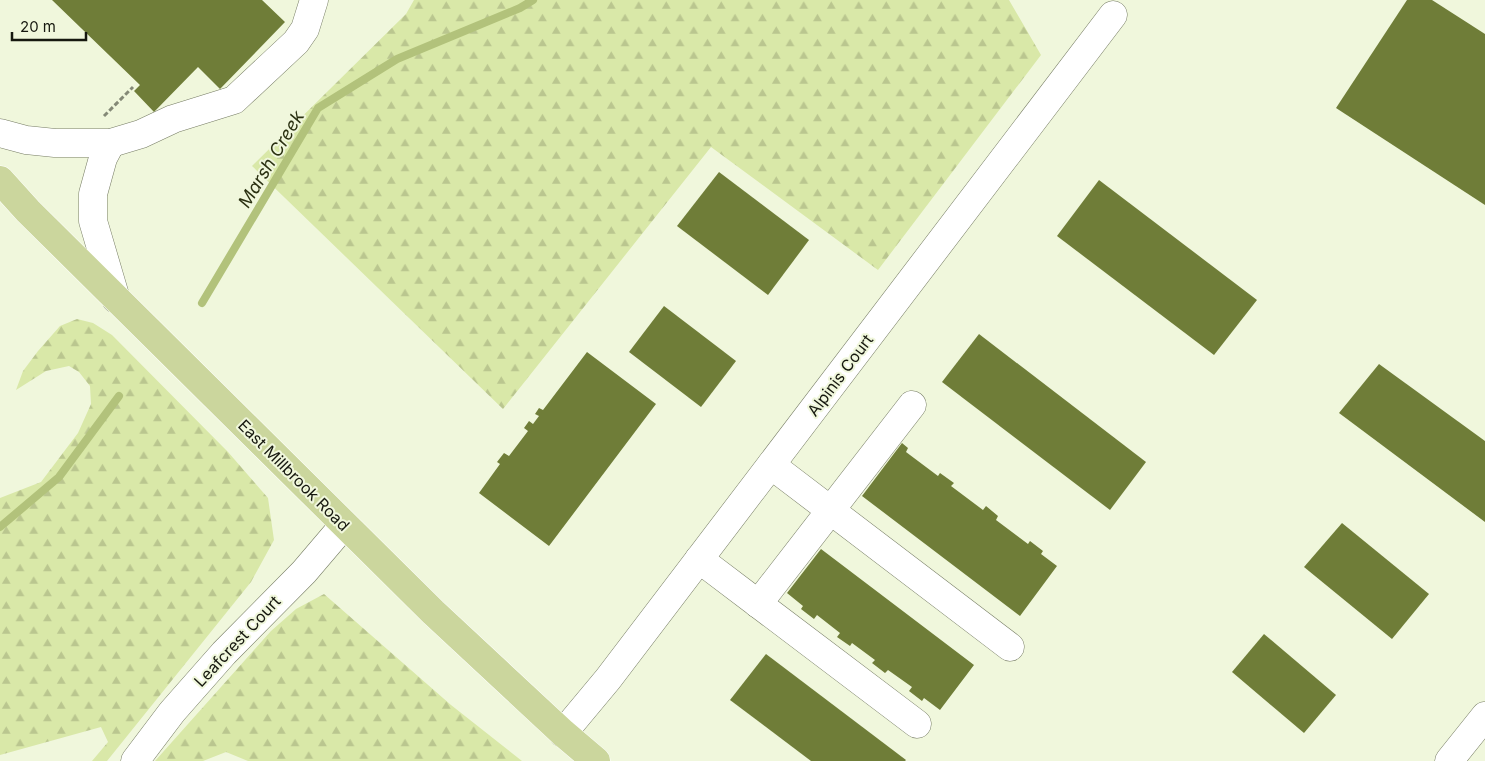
<svg xmlns="http://www.w3.org/2000/svg" width="1485" height="761" font-family="Inter,sans-serif">
	<style>
		.forest { fill: url(#forest-firs) }
		.lines { fill: none; stroke-linecap: round; stroke-linejoin: round }
		.stream { stroke: #b2c27b; stroke-width: 8 }
		.building { fill: #6f7d38 }
		.minor-casing { stroke: #767c64; stroke-width: 29 }
		.major-casing { stroke: #fff; stroke-width: 29 }
		.path { stroke: #848977; stroke-width: 3; stroke-dasharray: 5 2.5; stroke-linecap: butt }
		.minor { stroke: #fff; stroke-width: 28 }
		.major { stroke: #cbd69d; stroke-width: 28 }
		.labels { text-anchor: middle; dominant-baseline: central; stroke-width: 4; stroke-linejoin: round; paint-order: stroke }
		.street-label { font-size: 16px; fill: #16180f; stroke: #f0f7dc }
		.water-label { font-size: 18px; font-style: italic; fill: #2b3112; stroke: #f0f7dc }
	</style>
	<defs>
		<pattern id="forest-firs" width="22" height="20" patternUnits="userSpaceOnUse" patternTransform="scale(1.25)"><rect width="22" height="20" fill="#d9e8a8"/><path d="M5 1l3.5 6h-7zM16 11l3.5 6h-7z" fill="#bac68f"/></pattern>
	</defs>
	<rect width="100%" height="100%" fill="#f0f7dc"/>
	<g class="forest">
		<path d="M414,0H1009L1041,55L878,270L711,147L503,409L252,166L406,14Z"/>
		<path d="M77,319L93,323L112,335L228,452L268,498L274,540L251,582L107,761H92L108,742L101,727L0,755V498L41,482L78,433L91,404L90,386L79,372L69,366L46,371L16,390L23,371L38,351L60,326Z"/>
		<path d="M324,594L451,705L522,761H248L226,752L203,761H155L271,631L296,609Z"/>
	</g>
	<g class="lines">
		<g class="stream">
			<path d="M202,303L318,108L397,59L520,8L533,0"/>
			<path d="M0,527L59,477L119,396"/>
		</g>
	</g>
	<g class="building">
		<path d="M52,0H262L285,22L220,89L198,67L154,112L134,91L140,85Z"/>
		<path d="M1407,0H1432L1485,34V205L1336,108Z"/>
		<path d="M719,172L809,240L768,295L677,226Z"/>
		<path d="M1099,180L1257,300L1214,355L1057,236Z"/>
		<path d="M664,306L736,361L701,407L629,352Z"/>
		<path d="M979,334L1146,462L1110,510L942,382Z"/>
		<path d="M587,352L656,404L549,546L479,493L500,464L497,462L504,453L509,456L528,431L524,428L529,421L533,424L539,416L535,414L539,408L543,410Z"/>
		<path d="M1379,364L1485,441V522L1339,413Z"/>
		<path d="M902,443L908,448L906,452L938,476L940,473L954,483L951,486L983,510L986,506L998,516L996,520L1028,544L1030,541L1043,551L1041,554L1057,566L1020,616L862,496Z"/>
		<path d="M1342,523L1429,594L1392,639L1304,567Z"/>
		<path d="M821,549L974,665L940,710L924,698L922,701L909,691L912,687L888,670L885,673L872,663L875,660L852,643L850,646L837,637L840,633L817,615L814,619L801,609L803,606L787,593Z"/>
		<path d="M1264,634L1336,695L1304,733L1232,672Z"/>
		<path d="M766,654L906,760L905,761H811L730,700Z"/>
	</g>
	<g class="lines">
		<g class="minor-casing">
			<g id="minor">
				<path d="M0,133L26,140L55,143H111L141,134L173,119L234,100L296,42L305,29L314,0"/>
				<path d="M111,143L103,158L93,194V221L116,299"/>
				<path d="M771,465L1010,647"/>
				<path d="M699,559L917,724"/>
				<path d="M758,604L912,405"/>
				<path d="M563,733L608,679L1113,15"/>
				<path d="M135,761L172,712L224,653L304,572L344,525"/>
				<path d="M1449,761L1485,716"/>
			</g>
		</g>
		<g class="major-casing">
			<path id="major" d="M0,180L28,211L433,612L563,733L596,761"/>
		</g>
		<path class="path" d="M104,116L133,87"/>
		<use href="#minor" class="minor"/>
		<use href="#major" class="major"/>
	</g>
	<g class="labels">
		<g class="street-label">
			<text transform="translate(840 375) rotate(-53)">Alpinis Court</text>
			<text transform="translate(294 475) rotate(45)">East Millbrook Road</text>
			<text transform="translate(237 641) rotate(-47)">Leafcrest Court</text>
		</g>
		<g class="water-label">
			<text transform="translate(271 159) rotate(-59)">Marsh Creek</text>
		</g>
	</g>
	<path d="M12 32v8h74v-8" fill="none" stroke="#16180f" stroke-width="2.5"/>
	<text x="20" y="32" font-size="15" fill="#16180f" stroke="#f0f7dc" stroke-width="4" paint-order="stroke">20 m</text>
</svg>
